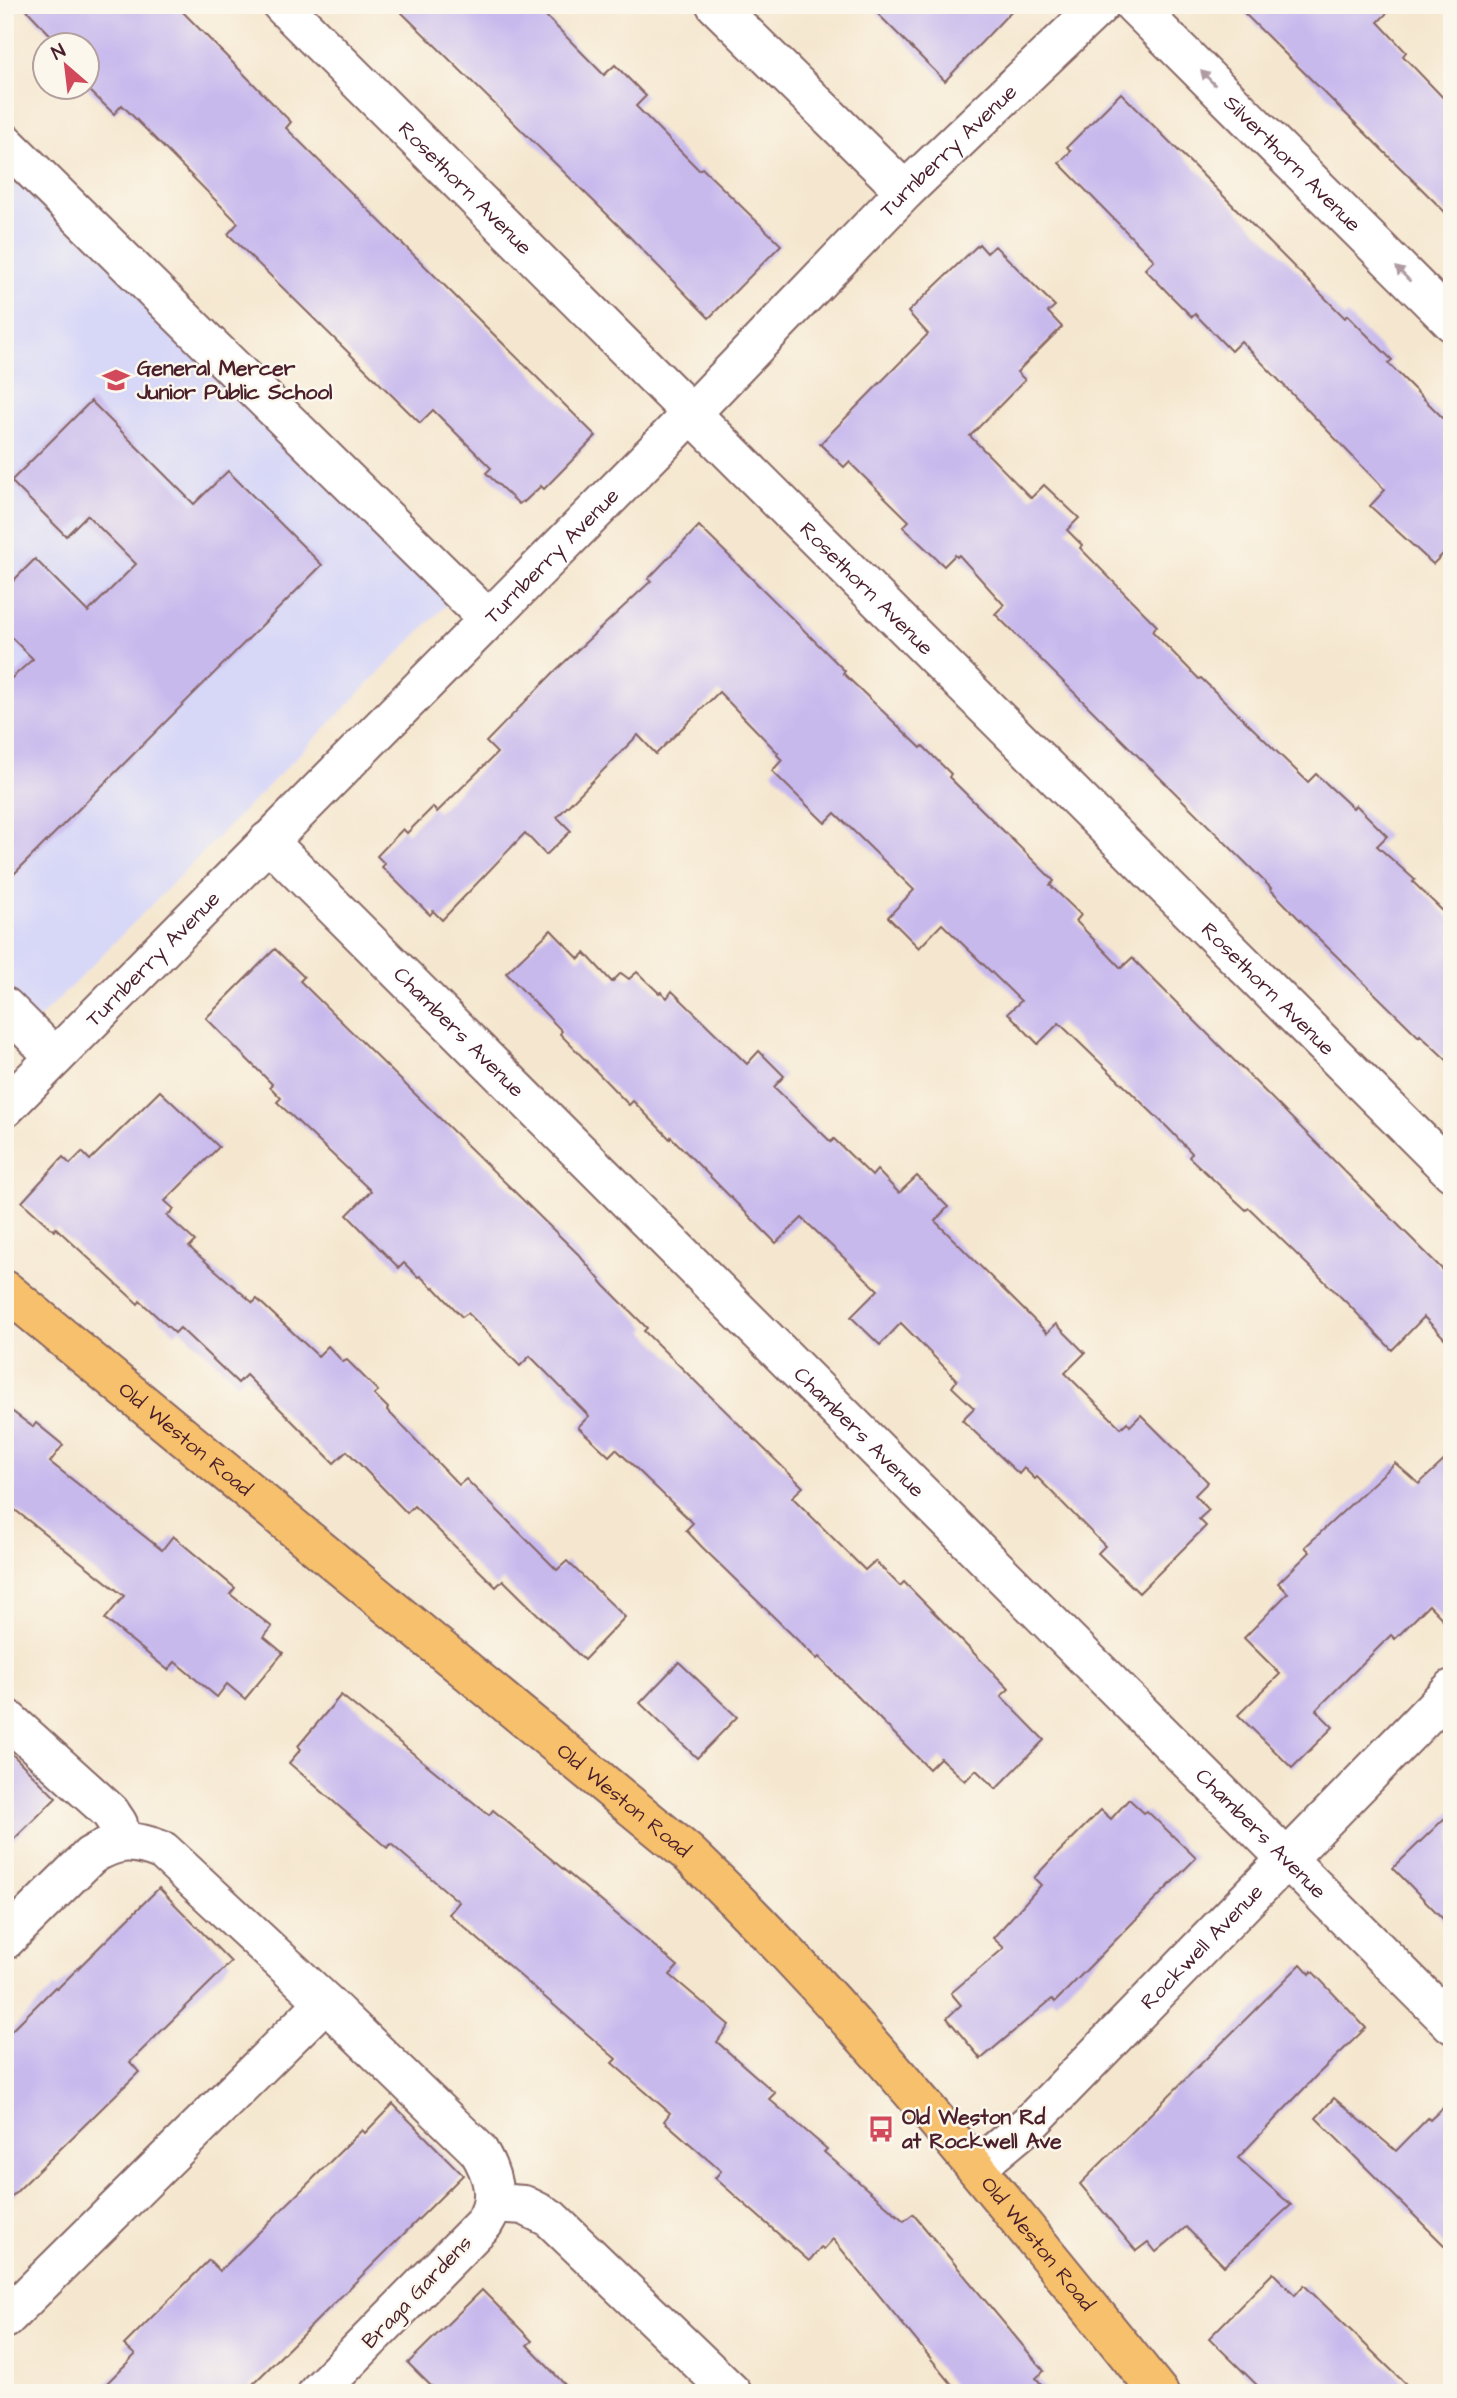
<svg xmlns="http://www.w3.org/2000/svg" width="1457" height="2398" font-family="'Architects Daughter',sans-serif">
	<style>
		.built { fill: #d7d7f8 }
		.building { fill: #c8b9ed }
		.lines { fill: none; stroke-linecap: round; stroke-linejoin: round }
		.minor-casing { stroke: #866564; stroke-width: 42 }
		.major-casing { stroke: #866564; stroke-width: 42 }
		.minor { stroke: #fff; stroke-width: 38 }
		.major { stroke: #f7c06c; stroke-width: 38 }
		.oneway { fill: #ae9aa0 }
		.labels { text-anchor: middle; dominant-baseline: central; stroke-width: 5; stroke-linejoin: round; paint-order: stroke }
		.street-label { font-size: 21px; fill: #4a1f2b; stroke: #fbf7ec }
		.poi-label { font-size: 21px; font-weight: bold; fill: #4a1f2b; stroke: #fbf7ec; text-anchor: start }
	</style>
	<rect width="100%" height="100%" fill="#fbf7ec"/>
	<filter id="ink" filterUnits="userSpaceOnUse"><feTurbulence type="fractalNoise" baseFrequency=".0143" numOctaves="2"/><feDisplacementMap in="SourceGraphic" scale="14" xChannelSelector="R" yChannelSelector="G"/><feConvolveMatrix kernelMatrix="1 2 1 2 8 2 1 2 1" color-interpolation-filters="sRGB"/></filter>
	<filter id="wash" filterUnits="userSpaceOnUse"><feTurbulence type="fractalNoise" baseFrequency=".00686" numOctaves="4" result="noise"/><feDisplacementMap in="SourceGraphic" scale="28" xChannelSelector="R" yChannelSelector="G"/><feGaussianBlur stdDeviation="1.57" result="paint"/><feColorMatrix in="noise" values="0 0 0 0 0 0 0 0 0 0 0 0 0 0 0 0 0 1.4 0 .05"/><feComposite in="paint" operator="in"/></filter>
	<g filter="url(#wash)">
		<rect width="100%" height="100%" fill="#f5e7cf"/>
		<path class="built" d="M5,160L450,601L36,1022L5,991Z"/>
		<g id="blocks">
			<g class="building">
				<path d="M22,5H176L291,122L286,128L596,436L544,489L541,486L524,502L523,501L519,504L486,473L491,468L433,410L420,423L228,234L238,223L122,105L114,114L87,88L93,78L88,72V46H61Z"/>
				<path d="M394,5H535L604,75L615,65L646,96L636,106L699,170L702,168L781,245L709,318L620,227Z"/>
				<path d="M869,5H1017L945,81Z"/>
				<path d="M1236,5H1395L1378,22L1406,52L1403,56L1452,107V219Z"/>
				<path d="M1121,93L1345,318L1347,315L1392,360L1388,363L1452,427V545L1433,564L1370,506L1385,490L1241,341L1231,351L1195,314L1192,317L1170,295L1145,269L1154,260L1059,163L1071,151L1067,147Z"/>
				<path d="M979,244L987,253L995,246L1055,306L1048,312L1062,327L1017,372L1025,380L970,436L1031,498L1044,485L1079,518L1067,530L1082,545L1080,548L1157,626L1152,631L1199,679L1201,678L1308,782L1316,774L1353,808L1356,805L1387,836L1377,846L1415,880L1413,882L1452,920V1065L1420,1035L1419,1037L1308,928L1270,889L1271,888L995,614L1004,605L959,555L957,557L955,555L944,566L903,527L909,521L849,462L844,467L820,444L928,334L908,312Z"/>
				<path d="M91,401L194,504L228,471L322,565L5,883V684L33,659L5,631V589L35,559L88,612L136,564L87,515L66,536L11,481Z"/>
				<path d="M699,526L845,671L843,673L921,748L923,746L951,774L949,777L1054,881L1050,885L1081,915L1076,921L1121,968L1132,958L1452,1279V1346L1424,1317L1392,1350L1349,1305L1249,1208L1246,1210L1189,1157L1192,1153L1168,1128L1059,1023L1038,1044L1008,1013L1021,1001L942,924L919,948L888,917L914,890L835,813L825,823L772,771L782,760L777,755L778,753L719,692L656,754L638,735L557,817L571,831L546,855L525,833L442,920L433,911L430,915L382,867L385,864L377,856L403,829L407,833L433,807L437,812L497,753L486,742L555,671L651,581L648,579Z"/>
				<path d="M551,930L579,959L585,953L612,982L621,973L629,979L637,972L659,993L661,992L667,998L672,991L747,1064L759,1051L784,1076L774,1087L831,1142L834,1139L872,1176L877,1170L899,1193L917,1176L948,1207L935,1221L1047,1333L1056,1324L1085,1353L1065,1373L1121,1428L1127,1422L1130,1426L1141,1415L1208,1482L1195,1495L1209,1510L1199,1519L1206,1526L1139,1593L1098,1553L1105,1546L1037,1477L1035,1479L1024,1468L1019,1474L962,1420L974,1408L952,1387L957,1380L901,1323L880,1345L851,1317L878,1290L802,1218L776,1243L671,1137L670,1139L633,1101L629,1105L560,1034L562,1031L506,973Z"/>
				<path d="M275,949L304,977L300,981L579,1255L605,1286L647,1328L644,1331L803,1487L792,1497L865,1570L875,1561L900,1586L904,1582L1009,1689L1001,1696L1044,1740L996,1789L976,1770L965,1781L940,1758L929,1769L819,1657L817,1659L702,1547L686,1530L693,1523L616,1449L609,1456L578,1427L589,1416L530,1356L520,1366L468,1313L462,1317L434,1287L433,1288L420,1276L418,1277L404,1263L399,1268L347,1215L371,1191L277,1102L281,1098L270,1087L272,1084L206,1018Z"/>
				<path d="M160,1091L219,1147L165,1201L174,1209L167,1216L195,1241L189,1247L253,1303L257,1299L318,1356L328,1346L343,1362L347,1360L378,1391L374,1394L388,1408L387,1410L459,1485L466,1479L557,1570L567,1561L625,1617L584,1660L503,1580L496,1587L414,1506L407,1513L347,1451L334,1463L246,1375L238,1383L180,1328L175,1333L140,1301L138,1304L56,1228L54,1231L22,1202L63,1157L70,1164L82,1152L90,1160Z"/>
				<path d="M5,1406L33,1427L36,1423L63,1445L50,1462L162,1550L173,1536L235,1588L230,1594L272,1627L264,1637L283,1653L245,1699L227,1684L217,1697L175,1662L168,1670L105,1619L124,1596L5,1502Z"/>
				<path d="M1452,1453V1629L1429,1605L1395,1639L1391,1635L1316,1710L1333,1727L1292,1768L1238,1715L1280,1674L1244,1638L1288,1593L1278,1583L1310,1552L1305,1547L1395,1463L1419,1484Z"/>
				<path d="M679,1662L737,1717L697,1758L640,1703Z"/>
				<path d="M341,1695L489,1815L493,1810L678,1966L670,1975L729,2025L717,2042L775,2093L769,2099L827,2149L824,2152L904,2221L913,2214L1044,2371L1036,2378L1049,2393H959L833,2239L824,2249L821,2247L809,2261L715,2178L721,2171L664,2121L670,2113L612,2063L616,2059L449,1914L459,1902L391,1844L387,1848L289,1763L301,1749L298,1746Z"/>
				<path d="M5,1747L56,1798L5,1848Z"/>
				<path d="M1129,1799L1144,1813L1147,1811L1196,1858L1055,2002L1052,1999L981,2059L947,2018L961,2005L951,1993L1004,1948L993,1938L1041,1885L1034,1878L1049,1862L1101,1810L1111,1819Z"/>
				<path d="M1452,1811V1928L1393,1868Z"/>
				<path d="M159,1888L231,1962L130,2062L139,2072L5,2203V2037L55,1987L57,1989Z"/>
				<path d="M1301,1964L1310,1974L1312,1971L1366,2028L1316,2076L1238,2158L1291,2205L1224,2266L1186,2227L1156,2252L1148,2242L1136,2251L1080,2184Z"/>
				<path d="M1334,2098L1396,2151L1428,2118L1430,2120L1452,2099V2253L1316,2118Z"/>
				<path d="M393,2104L463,2175L244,2393H97L135,2355L124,2345L209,2260L220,2271L362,2130L365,2133Z"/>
				<path d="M1273,2273L1295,2295L1304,2285L1415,2393H1265L1209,2338Z"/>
				<path d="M482,2290L532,2341L527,2345L573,2393H438L408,2363Z"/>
			</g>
		</g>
	</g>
	<g filter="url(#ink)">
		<use href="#blocks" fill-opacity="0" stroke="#866564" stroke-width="2"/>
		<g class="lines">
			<g class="minor-casing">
				<g id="minor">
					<path id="s1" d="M282,5L1452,1172"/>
					<path d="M716,5L905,191"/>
					<path id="s2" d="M1134,5L1452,322"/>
					<path d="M5,143L488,619"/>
					<path id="s3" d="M268,841L1452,2024"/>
					<path d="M5,1007L55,1057"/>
					<path id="s4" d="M5,1108L660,446L905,191L1100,5"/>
					<path d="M5,1717L110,1812L118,1824L120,1842"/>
					<path d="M5,1940L90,1856C117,1839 134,1839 163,1851L325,2002L478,2150C493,2174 500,2199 484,2223L317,2393"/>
					<path id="s5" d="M977,2167L1031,2122L1452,1689"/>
					<path d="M494,2203L524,2205L550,2218L732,2393"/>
					<path d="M5,2319L325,2002"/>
				</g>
			</g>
			<g class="major-casing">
				<g id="major">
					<path id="s6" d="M5,1290L688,1853C861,2019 1009,2207 1159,2393"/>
				</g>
			</g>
			<use href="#minor" class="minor"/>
			<use href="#major" class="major"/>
		</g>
		<defs><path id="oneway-solid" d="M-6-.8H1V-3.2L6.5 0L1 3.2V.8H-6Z" transform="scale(1.75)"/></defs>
		<g class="oneway">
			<use href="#oneway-solid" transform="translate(1208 78) rotate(-135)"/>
			<use href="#oneway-solid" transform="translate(1403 274) rotate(-135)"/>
		</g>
	</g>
	<defs>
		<g id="school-bare" transform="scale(2.1)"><path d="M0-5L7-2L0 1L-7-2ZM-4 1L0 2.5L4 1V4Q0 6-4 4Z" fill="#d1495b" stroke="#fbf7ec" stroke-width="2.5" paint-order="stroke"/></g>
		<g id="bus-bare" transform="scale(2.1)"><path d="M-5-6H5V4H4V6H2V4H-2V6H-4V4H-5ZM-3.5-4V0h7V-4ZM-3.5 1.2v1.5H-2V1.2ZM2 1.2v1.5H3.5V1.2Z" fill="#d1495b" stroke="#fbf7ec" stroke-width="2.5" paint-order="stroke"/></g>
	</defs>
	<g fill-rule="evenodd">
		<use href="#school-bare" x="116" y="380"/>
		<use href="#bus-bare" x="881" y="2129"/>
	</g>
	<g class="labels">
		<g class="street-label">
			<text stroke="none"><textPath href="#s4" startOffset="1344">Turnberry Avenue</textPath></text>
			<text stroke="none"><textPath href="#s2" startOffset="224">Silverthorn Avenue</textPath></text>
			<text stroke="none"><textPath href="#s1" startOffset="259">Rosethorn Avenue</textPath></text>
			<text stroke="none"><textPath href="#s4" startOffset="777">Turnberry Avenue</textPath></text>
			<text stroke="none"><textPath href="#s1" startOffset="826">Rosethorn Avenue</textPath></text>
			<text stroke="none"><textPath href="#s4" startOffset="210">Turnberry Avenue</textPath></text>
			<text stroke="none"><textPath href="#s1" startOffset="1393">Rosethorn Avenue</textPath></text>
			<text stroke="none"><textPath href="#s3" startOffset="270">Chambers Avenue</textPath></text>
			<text stroke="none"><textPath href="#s3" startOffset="836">Chambers Avenue</textPath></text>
			<text stroke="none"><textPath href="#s6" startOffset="234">Old Weston Road</textPath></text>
			<text stroke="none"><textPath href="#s6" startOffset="802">Old Weston Road</textPath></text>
			<text stroke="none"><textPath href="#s3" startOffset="1404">Chambers Avenue</textPath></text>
			<text stroke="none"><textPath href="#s5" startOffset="315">Rockwell Avenue</textPath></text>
			<text stroke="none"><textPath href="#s6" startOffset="1410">Old Weston Road</textPath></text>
			<text transform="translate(417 2292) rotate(-46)">Braga Gardens</text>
		</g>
		<g class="poi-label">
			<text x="137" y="368">General Mercer<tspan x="137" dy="24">Junior Public School</tspan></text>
			<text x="902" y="2117">Old Weston Rd<tspan x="902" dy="24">at Rockwell Ave</tspan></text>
		</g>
	</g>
	<rect width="1457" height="2398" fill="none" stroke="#fbf7ec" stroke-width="28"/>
	<g transform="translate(66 66) rotate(332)"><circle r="33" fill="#fbf7ec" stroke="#b4a19f" stroke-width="2"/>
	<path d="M0-5L12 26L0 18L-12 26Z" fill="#d1495b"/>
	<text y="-10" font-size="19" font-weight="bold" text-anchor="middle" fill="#4a1f2b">N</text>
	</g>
</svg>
